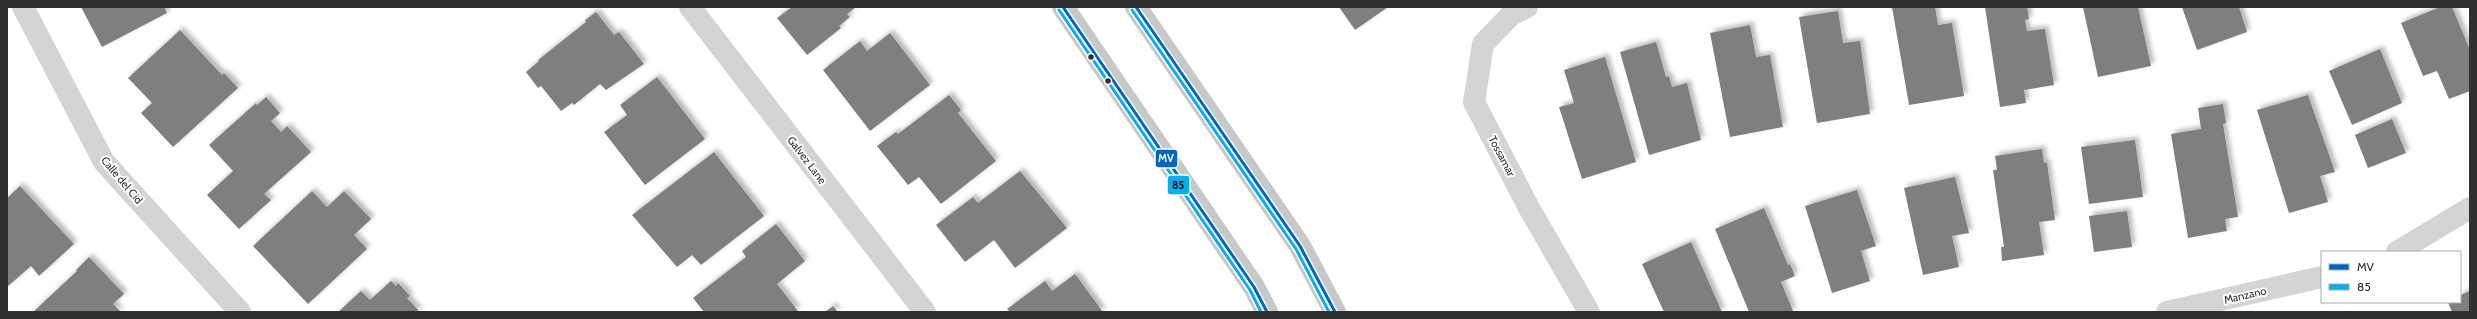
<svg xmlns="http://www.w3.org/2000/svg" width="2477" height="319" font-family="Cabin,sans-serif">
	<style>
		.building { fill: #7f7f7f; filter: url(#shadow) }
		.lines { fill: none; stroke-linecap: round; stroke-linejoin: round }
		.minor { stroke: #d4d4d4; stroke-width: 22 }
		.primary { stroke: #c8c8c8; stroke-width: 22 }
		.bus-1-casing { stroke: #fff; stroke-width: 6 }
		.bus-2-casing { stroke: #fff; stroke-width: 6 }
		.bus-1 { stroke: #0065bd; stroke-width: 3 }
		.bus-2 { stroke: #00aff2; stroke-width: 3 }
		.bus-dot { fill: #303030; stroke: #fff; stroke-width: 1.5 }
		.labels { text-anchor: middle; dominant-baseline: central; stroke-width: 4; stroke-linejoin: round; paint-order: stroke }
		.street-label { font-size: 11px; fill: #303030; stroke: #fff }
		.line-badge { stroke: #fff; stroke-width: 1.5 }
		.badge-label { font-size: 11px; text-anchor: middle; font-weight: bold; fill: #fff }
		.pale-badge-label { font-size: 11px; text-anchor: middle; font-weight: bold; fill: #111 }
	</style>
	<defs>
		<filter id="shadow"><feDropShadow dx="3.5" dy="-3.5" stdDeviation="2" flood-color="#0004"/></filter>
	</defs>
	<rect width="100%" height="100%" fill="#fff"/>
	<g class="building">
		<path d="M81,7H164L167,13L102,47Z"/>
		<path d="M792,7H856L847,14L850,17L839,26L841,28L807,55L777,18Z"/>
		<path d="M1339,7H1388L1355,30Z"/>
		<path d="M1892,7H1935L1938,25L1952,23L1964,96L1909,105Z"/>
		<path d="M1985,7H2027L2029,19L2025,20L2027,31L2045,29L2054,85L2024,90L2026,103L2000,107Z"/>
		<path d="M2083,7H2138L2151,66L2098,77Z"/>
		<path d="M2182,7H2239L2247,32L2197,50Z"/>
		<path d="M2440,7H2452L2470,50V91L2449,99L2437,71L2423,76L2401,23Z"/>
		<path d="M1838,11L1843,43L1860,41L1870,114L1817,123L1799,17Z"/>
		<path d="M596,12L614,35L619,32L644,64L606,90L600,84L574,105L572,103L561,111L541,86L538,88L526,72L539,61L538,60L586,22L585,20Z"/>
		<path d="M1750,25L1756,57L1770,55L1783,127L1730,137L1710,33Z"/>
		<path d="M180,30L222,75L224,73L238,88L173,147L141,113L152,103L128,78Z"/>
		<path d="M890,33L930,85L870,131L823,70L860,41L867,51Z"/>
		<path d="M1656,42L1666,77L1669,76L1672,87L1687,83L1701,140L1649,155L1620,52Z"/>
		<path d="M2380,49L2402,103L2352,125L2329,71Z"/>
		<path d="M1605,57L1636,162L1582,179L1559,107L1574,103L1564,70Z"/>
		<path d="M657,77L705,139L645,185L604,132L627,115L620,105Z"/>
		<path d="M949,95L961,110L958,113L996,161L941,204L919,177L908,185L877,146L896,132L898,134Z"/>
		<path d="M2308,95L2335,172L2320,176L2328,202L2289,213L2257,110Z"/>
		<path d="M266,97L280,113L271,121L281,132L287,126L311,152L264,194L271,200L239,229L207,195L233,171L209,145L256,103L257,105Z"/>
		<path d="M2223,104L2226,123L2223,124L2238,217L2225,219L2227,231L2188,238L2171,134L2201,129L2198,108Z"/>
		<path d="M2392,119L2406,153L2368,168L2355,135Z"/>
		<path d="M2135,140L2143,197L2089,204L2081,147Z"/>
		<path d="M2042,149L2044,163H2047L2055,220L2039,222L2044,255L2002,261L2001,247H2004L1993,170H1997L1995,156Z"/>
		<path d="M714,152L764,216L701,265L692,255L677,267L632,215Z"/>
		<path d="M1020,171L1067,228L1015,268L994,240L965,262L936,225L973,197L978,203Z"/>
		<path d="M1955,177L1969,233L1952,236L1959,267L1923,275L1904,188Z"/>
		<path d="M20,186L74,244L39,276L31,266L7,287V198Z"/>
		<path d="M1857,190L1876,246L1861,251L1870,281L1832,293L1805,206Z"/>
		<path d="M312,191L327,207L344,191L371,219L354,235L367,249L308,304L253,246Z"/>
		<path d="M1764,208L1788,265L1790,264L1795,276L1781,282L1793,311L1790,312H1749L1715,229Z"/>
		<path d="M2127,211L2132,247L2094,252L2089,216Z"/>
		<path d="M776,224L805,261L777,284L798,311L704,312L693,298L746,257L742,251Z"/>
		<path d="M1691,242L1722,312H1664L1642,264Z"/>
		<path d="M89,257L124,294L113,304L121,312H33L77,271L76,270Z"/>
		<path d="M1075,274L1103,312H1010L1007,309L1045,281L1052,291Z"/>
		<path d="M391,281L396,286L398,283L410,296L407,298L420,312H338L361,291L370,300Z"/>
		<path d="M2470,291V312H2452L2448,302H2460V295Z"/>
		<path d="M833,306L838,312H825Z"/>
	</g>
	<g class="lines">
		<g class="minor">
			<path d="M23,7L104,162L240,312"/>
			<path d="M690,7L925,312"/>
			<path d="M1527,7L1511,15L1483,44L1474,102L1529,208L1589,312"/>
			<path d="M2397,252L2470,208"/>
			<path d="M2167,312L2322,277"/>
		</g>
		<g class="primary">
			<path d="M1063,7L1254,287L1267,312"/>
			<path d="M1136,7L1300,246L1335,312"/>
		</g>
		<g class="bus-1-casing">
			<g id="bus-1">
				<path d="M1063,7L1254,287L1267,312"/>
				<path d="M1136,7L1300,246L1335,312"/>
			</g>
		</g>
		<g class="bus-2-casing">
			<g id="bus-2">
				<path d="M1059,10L1250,290L1261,312"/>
				<path d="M1132,10L1296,249L1329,312"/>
			</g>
		</g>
		<use href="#bus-1" class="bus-1"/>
		<use href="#bus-2" class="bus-2"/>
	</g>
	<g class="bus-dot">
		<circle cx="1091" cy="57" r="3.5"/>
		<circle cx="1108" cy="81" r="3.5"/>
	</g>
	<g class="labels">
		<g class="street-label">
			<text transform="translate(1502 156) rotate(62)">Tossamar</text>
			<text transform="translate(807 160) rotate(53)">Galvez Lane</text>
			<text transform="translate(122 180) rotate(50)">Calle del Cid</text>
			<text transform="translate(2245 295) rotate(-13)">Manzano</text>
		</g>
	</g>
	<g class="line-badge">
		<rect x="1155" y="149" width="23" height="19" rx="4" fill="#0065bd"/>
		<rect x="1167" y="175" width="23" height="20" rx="4" fill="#00aff2"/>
	</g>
	<g class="badge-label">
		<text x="1166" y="162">MV</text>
	</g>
	<g class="pale-badge-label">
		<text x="1178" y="189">85</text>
	</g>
	<rect width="2477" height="319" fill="none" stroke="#303030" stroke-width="16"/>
	<rect x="2321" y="251" width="140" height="52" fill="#ffffff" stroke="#acacac"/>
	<rect x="2329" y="264" width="20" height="6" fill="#0065bd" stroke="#acacac"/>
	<text x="2357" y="271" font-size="12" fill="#303030">MV</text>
	<rect x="2329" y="284" width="20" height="6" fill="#00aff2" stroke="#acacac"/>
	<text x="2357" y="291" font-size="12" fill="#303030">85</text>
</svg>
